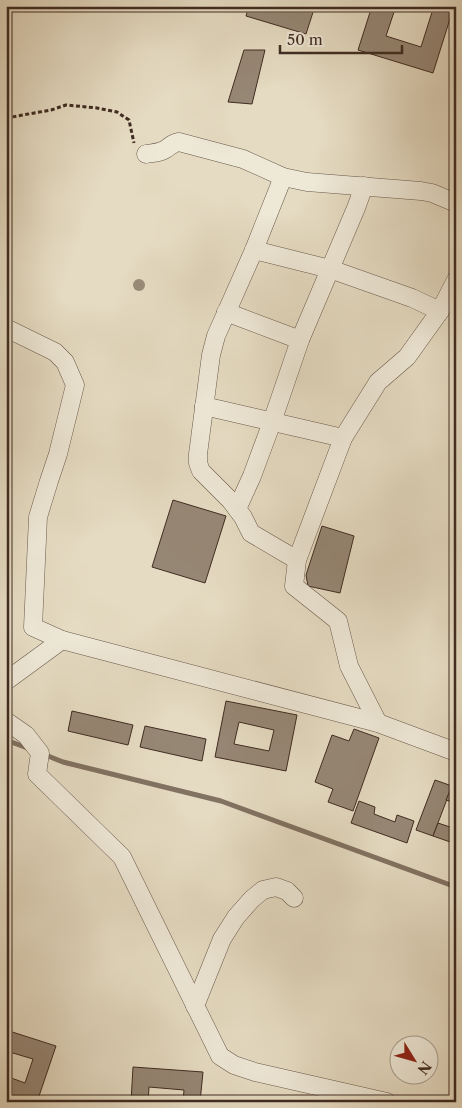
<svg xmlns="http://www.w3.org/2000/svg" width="462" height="1108" font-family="'Libre Caslon Text',serif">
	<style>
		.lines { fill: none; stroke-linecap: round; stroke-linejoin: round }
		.stream { stroke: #817262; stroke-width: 5 }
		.building { fill: #968775; stroke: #402c22; fill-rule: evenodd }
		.minor-casing { stroke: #69584a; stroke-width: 19 }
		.path { stroke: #402c22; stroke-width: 3; stroke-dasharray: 4 2.5; stroke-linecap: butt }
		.minor { stroke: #eee8d7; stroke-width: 18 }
		.tree { fill: #998b79 }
	</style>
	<rect width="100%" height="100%" fill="#e5dbc2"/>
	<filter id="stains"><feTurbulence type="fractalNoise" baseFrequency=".004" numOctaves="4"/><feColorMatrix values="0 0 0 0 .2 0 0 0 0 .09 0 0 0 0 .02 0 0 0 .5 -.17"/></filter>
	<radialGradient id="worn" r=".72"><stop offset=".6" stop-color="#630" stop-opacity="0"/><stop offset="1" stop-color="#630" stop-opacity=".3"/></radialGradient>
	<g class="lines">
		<g class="stream">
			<path d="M6,740L30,749"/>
			<path d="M43,754L63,762L221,801L456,887"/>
		</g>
	</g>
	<g class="building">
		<path d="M249,6H281L296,11L298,6H315L306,34L246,16Z"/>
		<path d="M372,6H396L386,36L421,47L433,9L424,6H454L433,73L358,50Z"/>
		<path d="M244,50H265L252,104L228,102Z"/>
		<path d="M173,500L226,516L205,583L152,567Z"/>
		<path d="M322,526L354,536L340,593L308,586L306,575Z"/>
		<path d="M226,701L297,715L286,771L215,757ZM239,722L274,730L269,751L234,744Z"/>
		<path d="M72,711L133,725L128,745L68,731Z"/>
		<path d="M145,726L206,739L202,761L140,747Z"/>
		<path d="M354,729L379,738L353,811L328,802L333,789L315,782L332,735L349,741Z"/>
		<path d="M435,780L452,786L433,836L416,830Z"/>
		<path d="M452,786L456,787V803L446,800Z"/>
		<path d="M359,801L375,807L374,814L395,822L397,815L414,821L407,843L351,823Z"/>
		<path d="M438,823L456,829V844L433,836Z"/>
		<path d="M6,1030L56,1046L37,1102H30L6,1094V1076L25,1083L33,1059L6,1051Z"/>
		<path d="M133,1067L203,1072L200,1102H183L184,1090L149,1087L148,1102H131Z"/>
	</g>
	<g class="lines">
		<g class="minor-casing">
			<g id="minor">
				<path d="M146,154C152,153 159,153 164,150C170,147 172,143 179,142L243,159L283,177L307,182L421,191L432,193L456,203"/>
				<path d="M283,177L254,250L216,336L211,355L198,454V463L201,471L231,501L243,517L251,533L297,560"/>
				<path d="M254,250L330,269L412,298L440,311"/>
				<path d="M226,312L300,340"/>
				<path d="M6,328L55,352L65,362L75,385L58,454L49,481L38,517L33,627L62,640L378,723L456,752"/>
				<path d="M204,406L343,438"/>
				<path d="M237,509L252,476L272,422L300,340L356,208L364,186"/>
				<path d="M6,681L62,640"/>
				<path d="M6,721L26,735L40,753L37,774L122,857L220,1056L234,1065L255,1072L387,1102"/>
				<path d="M378,723L349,666L338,621L294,586L297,560L343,438L378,382L407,357L440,311L456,280"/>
				<path d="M195,1006L222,939L236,917L252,899L263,890L276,887L287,891L294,898"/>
			</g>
		</g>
		<path class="path" d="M6,118L51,110L66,105L97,108L117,112L129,120L134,143"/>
		<use href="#minor" class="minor"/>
	</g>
	<circle class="tree" cx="139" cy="285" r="6"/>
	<rect width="462" height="1108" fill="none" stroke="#e5dbc2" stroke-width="25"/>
	<rect x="8" y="8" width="447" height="1093" fill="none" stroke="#402c22" stroke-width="2.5"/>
	<rect x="12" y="12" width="437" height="1083" fill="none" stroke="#402c22"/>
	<g transform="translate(414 1060) rotate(127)"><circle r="24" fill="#eee8d7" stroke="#a89d8f"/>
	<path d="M0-4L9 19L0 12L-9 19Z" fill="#8f2418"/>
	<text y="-8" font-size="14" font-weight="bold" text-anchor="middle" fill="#402c22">N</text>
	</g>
	<path d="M280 45v8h122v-8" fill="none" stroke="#402c22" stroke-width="2.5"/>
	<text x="287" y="45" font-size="15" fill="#402c22" stroke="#eee8d7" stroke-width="4" paint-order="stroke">50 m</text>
	<rect width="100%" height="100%" filter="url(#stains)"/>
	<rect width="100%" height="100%" fill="url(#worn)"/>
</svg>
